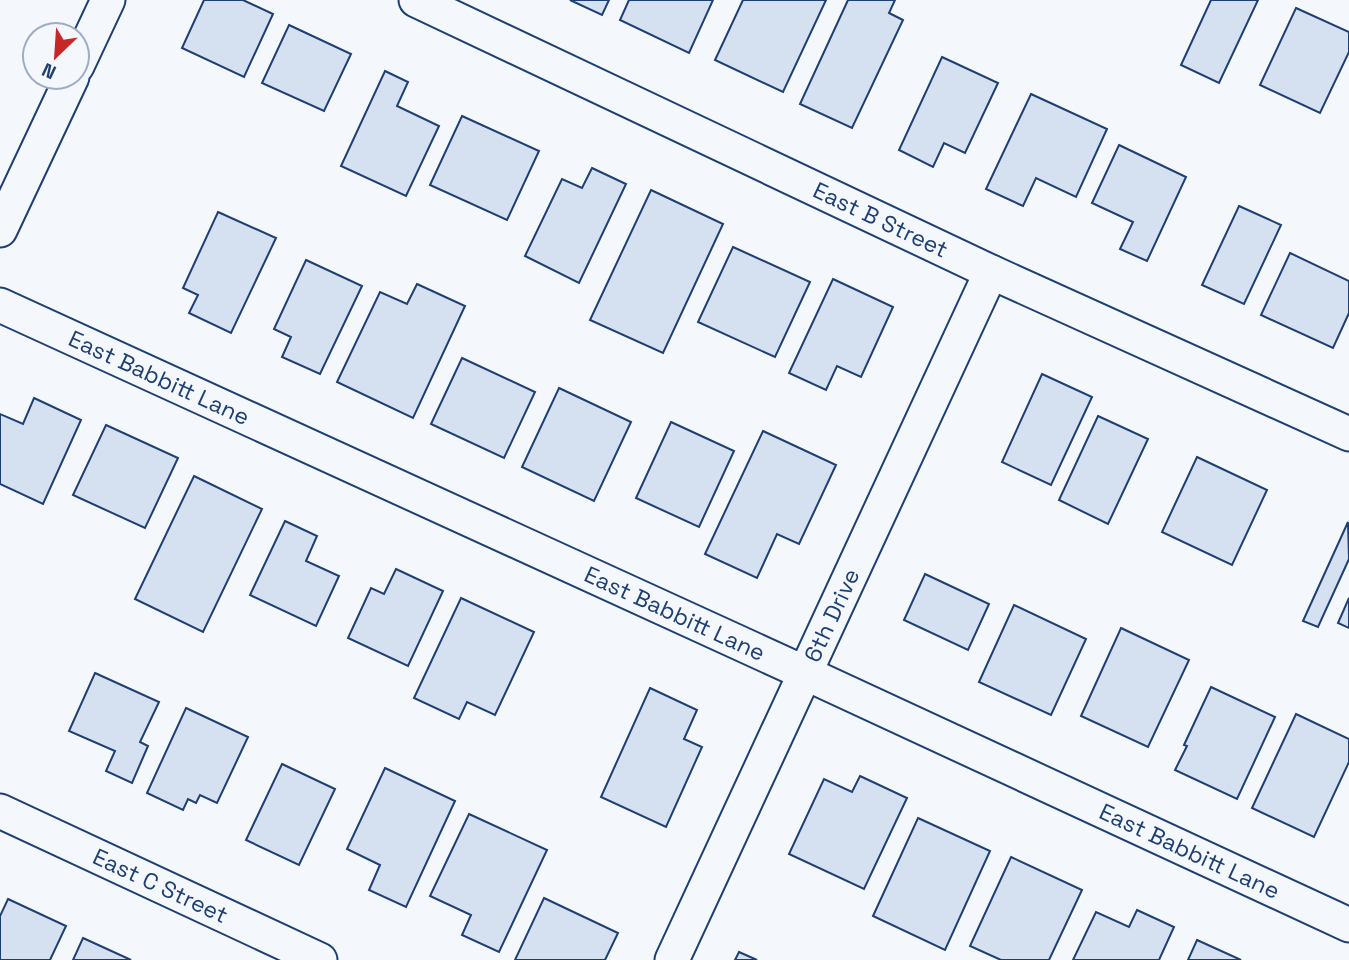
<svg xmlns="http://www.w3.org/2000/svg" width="1349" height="960" font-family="'Space Grotesk',sans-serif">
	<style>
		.building { fill: #d5e0f0; stroke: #1d3f73; stroke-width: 2 }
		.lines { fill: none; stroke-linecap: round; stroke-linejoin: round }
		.street-casing { stroke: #1d3f73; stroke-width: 37 }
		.street { stroke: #f4f7fb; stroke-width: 33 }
		.labels { text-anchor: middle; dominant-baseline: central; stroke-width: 5; stroke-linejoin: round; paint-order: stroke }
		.street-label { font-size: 23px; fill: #1d3f73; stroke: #f4f7fb }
	</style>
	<rect width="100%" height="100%" fill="#f4f7fb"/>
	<g class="building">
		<path d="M204,0H243L273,14L244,77L182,48Z"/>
		<path d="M570,0H609L602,15Z"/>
		<path d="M629,0H713L689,53L620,20Z"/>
		<path d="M743,0H826L783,92L715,60Z"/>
		<path d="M848,0H895L889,13L903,20L852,128L800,104Z"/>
		<path d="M1211,0H1258L1219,83L1181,65Z"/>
		<path d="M1296,8L1349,32V52L1320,113L1260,85Z"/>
		<path d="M289,25L351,54L324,111L262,83Z"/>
		<path d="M942,57L998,83L965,153L944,143L933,167L899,150Z"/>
		<path d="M385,71L408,82L397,106L439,126L406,196L341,166Z"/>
		<path d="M1031,94L1107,129L1076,197L1036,178L1023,206L986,189Z"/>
		<path d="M462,116L539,151L507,220L430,185Z"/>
		<path d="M1119,145L1186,177L1147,261L1120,249L1133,222L1092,203Z"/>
		<path d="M592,168L626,184L579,283L525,256L562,179L582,188Z"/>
		<path d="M651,190L723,224L663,353L590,320Z"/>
		<path d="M1239,206L1281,225L1244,304L1202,285Z"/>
		<path d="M218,212L276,238L231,333L189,313L198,295L183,288Z"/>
		<path d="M733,247L810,282L775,357L698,322Z"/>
		<path d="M1290,253L1349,281V313L1333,348L1261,315Z"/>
		<path d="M306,260L362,286L320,374L282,357L291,337L274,329Z"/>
		<path d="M833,279L893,307L861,377L837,366L826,390L789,373Z"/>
		<path d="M417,284L465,306L413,418L337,382L380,292L407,304Z"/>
		<path d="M462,358L535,392L504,458L431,424Z"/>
		<path d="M1042,374L1092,397L1051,485L1002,462Z"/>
		<path d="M559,388L631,422L594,501L522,467Z"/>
		<path d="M34,398L81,420L43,504L0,484V414L23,424Z"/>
		<path d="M1098,416L1148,439L1108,524L1059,500Z"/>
		<path d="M671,422L734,451L699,527L636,498Z"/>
		<path d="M106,425L178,458L145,528L73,495Z"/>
		<path d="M763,431L836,465L799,544L777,534L757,578L705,554Z"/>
		<path d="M1197,457L1267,490L1232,565L1162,532Z"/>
		<path d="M194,476L262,509L203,632L135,599Z"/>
		<path d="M285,521L317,536L306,561L339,576L316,626L250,595Z"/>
		<path d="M1348,522L1349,559L1318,627L1303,621Z"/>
		<path d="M396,569L443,591L408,666L348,638L371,588L384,594Z"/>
		<path d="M925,574L989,604L968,650L904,620Z"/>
		<path d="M461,598L534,632L495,715L467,702L459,719L414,698Z"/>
		<path d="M1349,598V628L1338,623Z"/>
		<path d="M1014,605L1086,639L1051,715L979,682Z"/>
		<path d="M1121,628L1189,660L1148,747L1081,716Z"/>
		<path d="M95,673L159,702L140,742L148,746L132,783L106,771L115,751L69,731Z"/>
		<path d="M1211,687L1275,717L1237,799L1175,770L1187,746L1184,745Z"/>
		<path d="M650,688L697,710L684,739L702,747L666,827L601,797Z"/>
		<path d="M186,708L248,737L217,803L200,795L196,803L188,799L183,810L147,793Z"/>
		<path d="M1296,714L1349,739V762L1314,837L1252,808Z"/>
		<path d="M282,764L335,789L299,865L246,840Z"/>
		<path d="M385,768L455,801L406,907L369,890L380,865L347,849Z"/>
		<path d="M860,776L907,798L864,889L789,854L824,779L852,792Z"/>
		<path d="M469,814L547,850L499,952L462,935L471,915L430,896Z"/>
		<path d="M918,818L990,851L945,950L873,916Z"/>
		<path d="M1011,857L1082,890L1049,960H1001L970,946Z"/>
		<path d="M544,898L618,933L605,960H515Z"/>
		<path d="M8,899L66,926L50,960H0V916Z"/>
		<path d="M1137,910L1174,927L1159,960H1073L1096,912L1129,927Z"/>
		<path d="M83,938L131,960H73Z"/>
		<path d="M1197,940L1241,960H1188Z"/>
		<path d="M739,952L757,960H735Z"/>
	</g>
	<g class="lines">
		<g class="street-casing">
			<g id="street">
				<path id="s1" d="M416,0L991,272L1349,434"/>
				<path d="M77,66L108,0"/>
				<path d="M0,230L72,77"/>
				<path id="s2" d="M0,305L805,673L1349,925"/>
				<path id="s3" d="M0,811L320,960"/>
				<path id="s4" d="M672,960L991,272"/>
			</g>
		</g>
		<use href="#street" class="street"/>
	</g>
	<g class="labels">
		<g class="street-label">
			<text stroke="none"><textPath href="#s1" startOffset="514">East B Street</textPath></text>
			<text stroke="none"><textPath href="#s2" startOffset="175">East Babbitt Lane</textPath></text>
			<text stroke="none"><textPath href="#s2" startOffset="742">East Babbitt Lane</textPath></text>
			<text stroke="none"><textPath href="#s4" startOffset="380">6th Drive</textPath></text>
			<text stroke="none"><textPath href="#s2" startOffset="1309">East Babbitt Lane</textPath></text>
			<text stroke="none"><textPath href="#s3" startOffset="177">East C Street</textPath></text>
		</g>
	</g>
	<g transform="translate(56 56) rotate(205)"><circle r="33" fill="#f4f7fb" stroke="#9eadc5" stroke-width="2"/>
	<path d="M0-5L12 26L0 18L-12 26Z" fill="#c62828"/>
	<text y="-10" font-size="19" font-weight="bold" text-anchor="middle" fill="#1d3f73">N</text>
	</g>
</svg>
